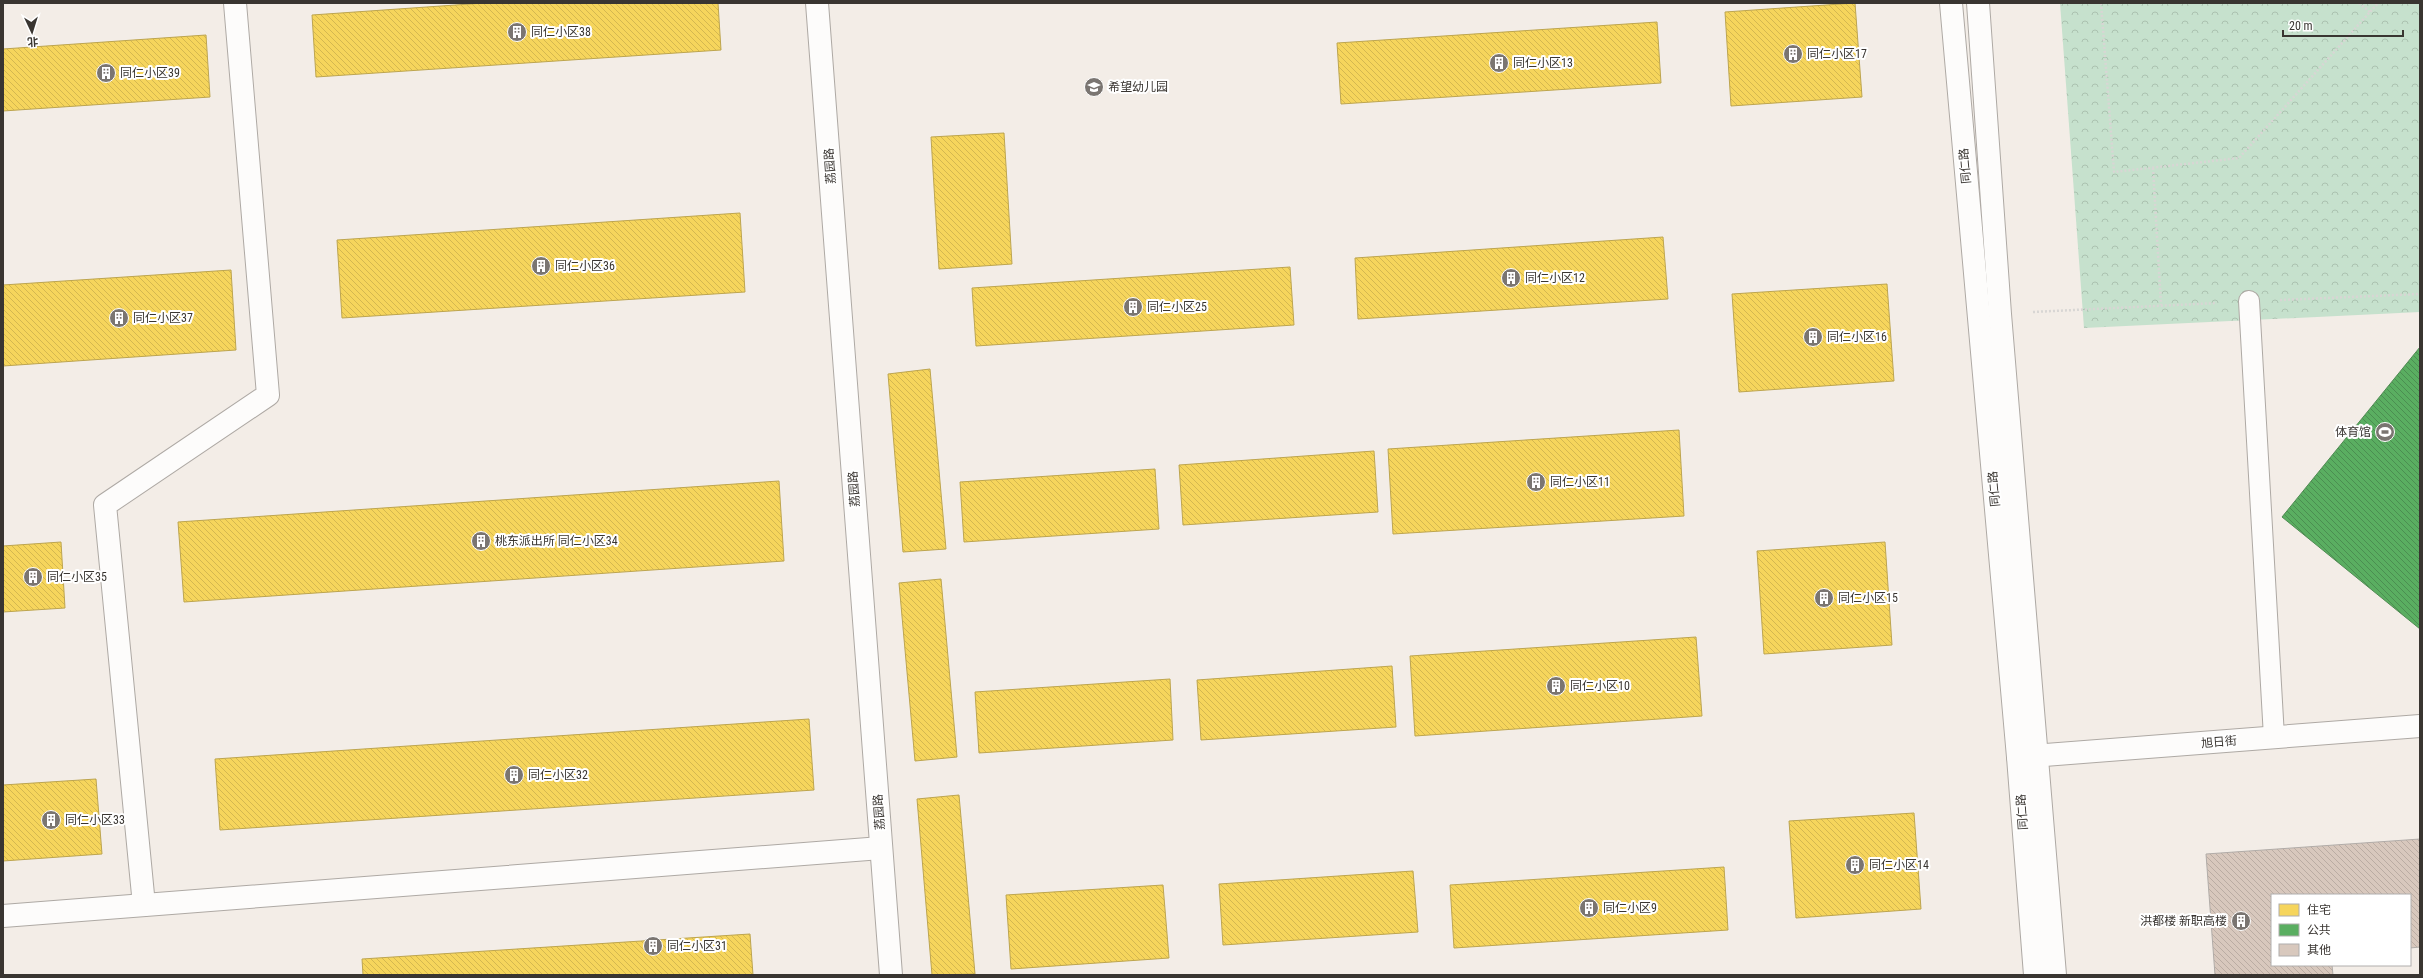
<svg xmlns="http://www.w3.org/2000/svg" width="2423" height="978" font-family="'Roboto Condensed','Noto Sans SC',sans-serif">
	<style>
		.forest { fill: url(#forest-crowns) }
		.homes { fill: url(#homes-back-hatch); stroke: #bda54f }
		.public { fill: url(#public-back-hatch); stroke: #508a53 }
		.building { fill: url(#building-back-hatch); stroke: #b1aca8 }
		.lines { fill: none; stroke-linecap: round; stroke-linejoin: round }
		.lane-casing { stroke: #aea9a4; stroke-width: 22 }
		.street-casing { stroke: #aea9a4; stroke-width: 24 }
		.secondary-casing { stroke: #aea9a4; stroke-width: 24 }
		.primary-casing { stroke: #aea9a4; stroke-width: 24 }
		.path { stroke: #d8d6d4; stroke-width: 2.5; stroke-dasharray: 2 2; stroke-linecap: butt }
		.lane { stroke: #fdfcfb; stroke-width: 20 }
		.street { stroke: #fdfcfb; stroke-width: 22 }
		.secondary { stroke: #fdfcfb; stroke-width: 22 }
		.primary { stroke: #fdfcfb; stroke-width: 22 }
		.labels { text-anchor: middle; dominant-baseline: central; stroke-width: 4; stroke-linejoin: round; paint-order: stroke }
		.poi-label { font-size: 12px; fill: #393531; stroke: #fff; text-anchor: start }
		.street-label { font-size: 12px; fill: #393531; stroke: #fff }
	</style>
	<defs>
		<pattern id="forest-crowns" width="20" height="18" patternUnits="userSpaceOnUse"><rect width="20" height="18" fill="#c6e1cd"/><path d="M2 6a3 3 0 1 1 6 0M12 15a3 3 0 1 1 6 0" fill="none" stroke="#abc2b0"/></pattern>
		<pattern id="homes-back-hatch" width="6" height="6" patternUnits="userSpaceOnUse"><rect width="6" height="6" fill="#f6d55c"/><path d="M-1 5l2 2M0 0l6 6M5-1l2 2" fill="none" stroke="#d4b750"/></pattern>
		<pattern id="public-back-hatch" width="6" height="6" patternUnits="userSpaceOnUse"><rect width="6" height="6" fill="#5aae61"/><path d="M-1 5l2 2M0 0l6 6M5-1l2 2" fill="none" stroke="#4b8e51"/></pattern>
		<pattern id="building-back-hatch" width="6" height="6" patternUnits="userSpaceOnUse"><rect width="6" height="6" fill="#d8c8bd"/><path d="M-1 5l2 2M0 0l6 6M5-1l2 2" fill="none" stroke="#baaca3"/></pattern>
	</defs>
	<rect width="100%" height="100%" fill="#f3ede7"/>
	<path class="forest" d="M2060,3H2420V312L2084,328Z"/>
	<g class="homes">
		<path d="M484,3H718L721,50L316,77L312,15Z"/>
		<path d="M1855,3L1862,97L1731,106L1725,12Z"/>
		<path d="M1657,22L1661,83L1341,104L1337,43Z"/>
		<path d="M206,35L210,97L3,111V49Z"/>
		<path d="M1004,133L1012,264L939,269L931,137Z"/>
		<path d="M740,213L745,292L342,318L337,240Z"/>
		<path d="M1663,237L1668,299L1358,319L1355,258Z"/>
		<path d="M1290,267L1294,325L976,346L972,288Z"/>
		<path d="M231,270L236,350L3,366V285Z"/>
		<path d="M1887,284L1894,381L1739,392L1732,294Z"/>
		<path d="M930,369L946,549L903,552L888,374Z"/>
		<path d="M1679,430L1684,516L1393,534L1388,449Z"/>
		<path d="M1374,451L1378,512L1183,525L1179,465Z"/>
		<path d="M1155,469L1159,529L964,542L960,482Z"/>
		<path d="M779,481L784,561L184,602L178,522Z"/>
		<path d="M61,542L65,608L3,612V546Z"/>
		<path d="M1885,542L1892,645L1764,654L1757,551Z"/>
		<path d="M941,579L957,757L915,761L899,583Z"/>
		<path d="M1696,637L1702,716L1415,736L1410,656Z"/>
		<path d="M1392,666L1396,727L1201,740L1197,680Z"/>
		<path d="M1170,679L1173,740L979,753L975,692Z"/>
		<path d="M809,719L814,790L220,830L215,759Z"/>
		<path d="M96,779L102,854L3,861V785Z"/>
		<path d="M959,795L975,974L932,975L917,799Z"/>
		<path d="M1914,813L1921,909L1796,918L1789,821Z"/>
		<path d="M1724,867L1728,930L1454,948L1450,885Z"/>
		<path d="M1413,871L1418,932L1223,945L1219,884Z"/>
		<path d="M1163,885L1169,958L1011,969L1006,895Z"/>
		<path d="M750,934L753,975H363L362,959Z"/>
	</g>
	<path class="public" d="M2420,347V629L2282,517Z"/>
	<path class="building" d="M2420,839V947L2410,948V895H2272V965H2332L2333,975H2215L2206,854Z"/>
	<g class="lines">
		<g class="lane-casing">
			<path id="lane" d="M2249,301L2274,737"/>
		</g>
		<g class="street-casing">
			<g id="street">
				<path d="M817,3L891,975"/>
				<path d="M144,905L105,505L268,395L235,3"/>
				<path d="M3,916L881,848"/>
			</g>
		</g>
		<g class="secondary-casing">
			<path id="secondary" d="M2018,757L2420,726"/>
		</g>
		<g class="primary-casing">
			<g id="primary">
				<path d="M1951,3L2018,757L2035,975"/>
				<path d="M1978,3L2000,314L2055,975"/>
			</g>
		</g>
		<g class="path">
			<path d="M2101,3L2114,172L2239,158L2378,3"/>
			<path d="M2359,3L2370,12"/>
			<path d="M2153,168L2161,305"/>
			<path d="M2280,300L2420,294"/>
			<path d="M2033,312L2217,303"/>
		</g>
		<use href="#lane" class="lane"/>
		<use href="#street" class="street"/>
		<use href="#secondary" class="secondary"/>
		<use href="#primary" class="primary"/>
	</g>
	<defs>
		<g id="building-disc" transform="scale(1)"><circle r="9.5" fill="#7a7571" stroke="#fff"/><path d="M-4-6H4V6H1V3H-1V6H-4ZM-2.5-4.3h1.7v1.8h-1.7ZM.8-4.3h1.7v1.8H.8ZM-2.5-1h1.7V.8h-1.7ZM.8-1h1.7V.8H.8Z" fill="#fff"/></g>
		<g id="school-disc" transform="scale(1)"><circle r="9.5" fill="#7a7571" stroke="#fff"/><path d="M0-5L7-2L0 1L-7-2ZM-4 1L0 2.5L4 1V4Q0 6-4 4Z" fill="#fff"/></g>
		<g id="stadium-disc" transform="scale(1)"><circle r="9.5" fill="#7a7571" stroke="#fff"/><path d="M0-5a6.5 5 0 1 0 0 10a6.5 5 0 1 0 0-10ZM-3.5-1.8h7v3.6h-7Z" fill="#fff"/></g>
	</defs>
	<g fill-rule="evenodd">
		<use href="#building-disc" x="517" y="32"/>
		<use href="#building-disc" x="1793" y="54"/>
		<use href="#building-disc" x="1499" y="63"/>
		<use href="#building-disc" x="106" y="73"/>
		<use href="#school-disc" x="1094" y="87"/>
		<use href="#building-disc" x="541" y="266"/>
		<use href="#building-disc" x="1511" y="278"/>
		<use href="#building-disc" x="1133" y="307"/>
		<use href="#building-disc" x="119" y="318"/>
		<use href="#building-disc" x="1813" y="337"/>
		<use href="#stadium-disc" x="2385" y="432"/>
		<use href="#building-disc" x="1536" y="482"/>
		<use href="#building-disc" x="481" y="541"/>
		<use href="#building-disc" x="33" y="577"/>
		<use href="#building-disc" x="1824" y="598"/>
		<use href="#building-disc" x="1556" y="686"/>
		<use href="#building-disc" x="514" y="775"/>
		<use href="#building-disc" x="51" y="820"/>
		<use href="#building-disc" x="1855" y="865"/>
		<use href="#building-disc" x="1589" y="908"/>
		<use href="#building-disc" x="2241" y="921"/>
		<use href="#building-disc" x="653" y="946"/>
	</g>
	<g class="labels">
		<g class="poi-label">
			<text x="531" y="32">同仁小区38</text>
			<text x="1807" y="54">同仁小区17</text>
			<text x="1513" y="63">同仁小区13</text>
			<text x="120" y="73">同仁小区39</text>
			<text x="1108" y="87">希望幼儿园</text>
			<text x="555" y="266">同仁小区36</text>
			<text x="1525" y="278">同仁小区12</text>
			<text x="1147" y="307">同仁小区25</text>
			<text x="133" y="318">同仁小区37</text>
			<text x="1827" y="337">同仁小区16</text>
			<text x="2371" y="432" text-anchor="end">体育馆</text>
			<text x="1550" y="482">同仁小区11</text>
			<text x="495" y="541">桃东派出所 同仁小区34</text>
			<text x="47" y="577">同仁小区35</text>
			<text x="1838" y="598">同仁小区15</text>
			<text x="1570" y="686">同仁小区10</text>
			<text x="528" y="775">同仁小区32</text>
			<text x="65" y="820">同仁小区33</text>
			<text x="1869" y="865">同仁小区14</text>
			<text x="1603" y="908">同仁小区9</text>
			<text x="2227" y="921" text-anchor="end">洪都楼 新职高楼</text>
			<text x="667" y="946">同仁小区31</text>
		</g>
		<g class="street-label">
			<text transform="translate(830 166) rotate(-94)">荔园路</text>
			<text transform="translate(1965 166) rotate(-95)">同仁路</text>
			<text transform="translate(854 489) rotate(-94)">荔园路</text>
			<text transform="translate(1994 489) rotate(-95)">同仁路</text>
			<text transform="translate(2219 742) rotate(-5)">旭日街</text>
			<text transform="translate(879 812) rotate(-94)">荔园路</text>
			<text transform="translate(2022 812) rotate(-94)">同仁路</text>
		</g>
	</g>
	<rect width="2423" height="978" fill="none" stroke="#393531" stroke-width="8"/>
	<rect x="2271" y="894" width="140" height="72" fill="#ffffff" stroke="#b0aead"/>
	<rect x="2279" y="904" width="20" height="12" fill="#f6d55c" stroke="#b0aead"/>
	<text x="2307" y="914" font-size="12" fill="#393531">住宅</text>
	<rect x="2279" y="924" width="20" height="12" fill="#5aae61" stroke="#b0aead"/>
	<text x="2307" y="934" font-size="12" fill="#393531">公共</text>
	<rect x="2279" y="944" width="20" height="12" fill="#d8c8bd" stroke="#b0aead"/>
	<text x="2307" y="954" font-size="12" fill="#393531">其他</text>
	<g transform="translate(32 32) rotate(176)" stroke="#ffffff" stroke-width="3" paint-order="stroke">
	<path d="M0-3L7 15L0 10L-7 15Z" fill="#393531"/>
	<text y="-6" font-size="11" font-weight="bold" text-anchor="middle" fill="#393531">北</text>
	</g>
	<path d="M2283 30v6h120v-6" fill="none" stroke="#393531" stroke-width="2"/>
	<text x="2289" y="30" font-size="12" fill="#393531" stroke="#ffffff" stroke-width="3" paint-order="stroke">20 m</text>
</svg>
